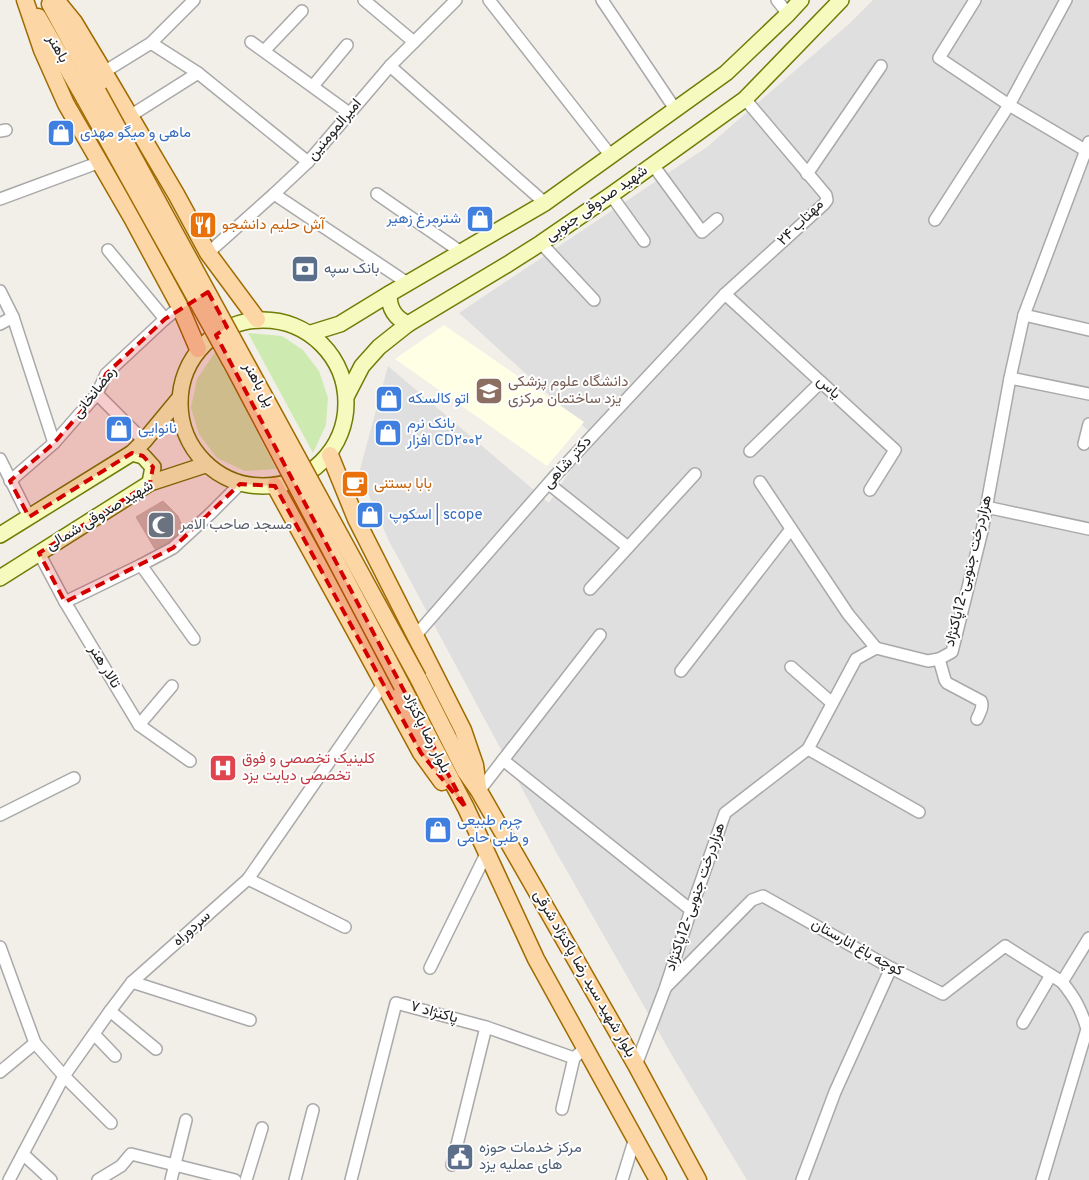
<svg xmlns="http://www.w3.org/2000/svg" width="1089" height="1180" font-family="Overpass,Vazirmatn,sans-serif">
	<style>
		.residential { fill: #e0dfdf }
		.education { fill: #ffffe5 }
		.grass { fill: #cdebb0 }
		.building { fill: #c7bfb8; stroke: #c4b6ab }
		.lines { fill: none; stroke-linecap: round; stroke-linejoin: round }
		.minor-casing { stroke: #a9a9a9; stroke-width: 14 }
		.secondary-casing { stroke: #707d05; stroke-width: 18 }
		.primary-casing { stroke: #a06b00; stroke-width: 19 }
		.minor { stroke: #fff; stroke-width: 11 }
		.secondary { stroke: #f7fabf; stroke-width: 15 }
		.primary { stroke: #fcd6a4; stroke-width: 16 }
		.primary-bridge-casing { stroke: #a06b00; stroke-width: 19; stroke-linecap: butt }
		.primary-bridge { stroke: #fcd6a4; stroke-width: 16 }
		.marked { fill: #d40000; fill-opacity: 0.2; stroke: #d40000; stroke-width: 4; stroke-dasharray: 10 6; stroke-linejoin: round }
		.labels { text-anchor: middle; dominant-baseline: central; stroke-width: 4; stroke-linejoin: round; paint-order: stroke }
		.street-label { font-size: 15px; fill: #222; stroke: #fff }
		.shop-label { font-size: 15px; fill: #366cbe; stroke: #fff; text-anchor: start }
		.food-label { font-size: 15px; fill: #c56008; stroke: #fff; text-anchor: start }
		.service-label { font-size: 15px; fill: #4e5e75; stroke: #fff; text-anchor: start }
		.education-label { font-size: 15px; fill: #785e54; stroke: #fff; text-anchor: start }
		.worship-label { font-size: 15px; fill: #5b616d; stroke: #fff; text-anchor: start }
		.health-label { font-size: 15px; fill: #be3a42; stroke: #fff; text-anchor: start }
	</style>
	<rect width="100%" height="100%" fill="#f2efe9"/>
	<path class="residential" d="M873,0H1089V1180H747L673,1057L555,850L389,541L359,473L388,366L549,503L593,435L459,313L707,147L850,23Z"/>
	<path class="education" d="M444,325L584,422L547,466L395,359Z"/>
	<g class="grass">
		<path d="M248,333L282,336L303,350L319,371L328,398L326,425L313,453Z"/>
		<path d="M216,351L276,469L245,471L217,458L199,434L191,408L197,379Z"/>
	</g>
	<path class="building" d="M163,501L178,516L183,529L169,542L155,549L136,517Z"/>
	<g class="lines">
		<g class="minor-casing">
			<g id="minor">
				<path d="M364,0L414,42"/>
				<path d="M489,0L611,156"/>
				<path d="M602,0L675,109"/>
				<path d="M777,0L788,14"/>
				<path d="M1066,0L1009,105L1085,150"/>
				<path d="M251,42L349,113"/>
				<path d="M151,43L198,73L308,162"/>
				<path d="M264,51L302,11"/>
				<path d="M390,66L545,203"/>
				<path d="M104,72L151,43L194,0"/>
				<path d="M313,86L347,45"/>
				<path d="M130,116L198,73"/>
				<path d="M0,131L6,130"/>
				<path d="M653,165L702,232L717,219"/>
				<path d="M807,174L881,66"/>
				<path d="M274,194L409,284"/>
				<path d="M377,194L461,252"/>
				<path d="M611,195L644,241"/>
				<path d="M0,199L100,162"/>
				<path d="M935,220L1009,105L939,58L975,0"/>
				<path d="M541,243L594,300"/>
				<path d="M108,250L165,319"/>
				<path d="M208,253L274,194L308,162L390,66L456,0"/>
				<path d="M0,291L13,317L54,443"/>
				<path d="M725,294L895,450L870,490"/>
				<path d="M1024,315L1089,330"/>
				<path d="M0,324L13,317"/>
				<path d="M1010,378L1089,394"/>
				<path d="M97,394L144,441"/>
				<path d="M1084,444L1089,424"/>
				<path d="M750,451L821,382"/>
				<path d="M0,459L29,517"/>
				<path d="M10,481L54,443L97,394L106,374L165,319L180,307"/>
				<path d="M760,482L848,614L876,648"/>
				<path d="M549,484L628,547"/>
				<path d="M986,507L1089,529"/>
				<path d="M39,553L65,602L139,725L190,761"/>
				<path d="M141,565L194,639"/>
				<path d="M590,589L695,474"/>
				<path d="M65,602L141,565L173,548L210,514L240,484"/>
				<path d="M416,635L554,477L725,294L824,204L827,200L826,195L745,99"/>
				<path d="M939,659L945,680L947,683L981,701C984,707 979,714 977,719"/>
				<path d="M791,667L832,703"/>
				<path d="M681,671L791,529"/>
				<path d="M139,725L172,686"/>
				<path d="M808,749L919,812"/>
				<path d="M503,760L691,910"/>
				<path d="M479,791L600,635"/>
				<path d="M0,815L74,778"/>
				<path d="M248,879L345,927"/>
				<path d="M0,947L35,1043L64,1076L111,1123"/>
				<path d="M430,968L487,852"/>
				<path d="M132,982L250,1020"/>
				<path d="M666,987L752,900L763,896L891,968L943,994L1005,946L1062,982"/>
				<path d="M110,1011L156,1049"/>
				<path d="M1023,1023L1051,975"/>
				<path d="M94,1034L115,1056"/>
				<path d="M636,1065L665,989L691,910L725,813L808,749L856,659L876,648L928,661L939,659L952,652L982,531L1010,378L1024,315L1089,142"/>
				<path d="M0,1072L35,1043"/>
				<path d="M562,1109L574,1058"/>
				<path d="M23,1154L51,1180"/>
				<path d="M452,1165L486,1027"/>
				<path d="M9,1180L64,1076L110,1011L132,982L248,879L384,683"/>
				<path d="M98,1180L121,1166L131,1154L235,1180"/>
				<path d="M171,1180L186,1120"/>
				<path d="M246,1180L262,1128"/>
				<path d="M295,1180L313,1110"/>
				<path d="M351,1180L396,1003L486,1027L574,1058L585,1048"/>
				<path d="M622,1180L635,1138"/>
				<path d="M802,1180L835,1092L891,968"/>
				<path d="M1042,1180L1087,1029C1081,1009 1075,998 1062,982L1089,938"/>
			</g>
		</g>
		<g class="secondary-casing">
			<g id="secondary">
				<path d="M389,294C389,309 395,318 408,324"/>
				<circle cx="263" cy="403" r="83"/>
				<path d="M311,333L340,324L389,294L545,203L726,73L788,14L801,0"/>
				<path d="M347,395L362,366L379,347L408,324L508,264L541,243L611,195L745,99L841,0"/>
				<path d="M132,453L143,456L153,467L150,483"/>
				<path d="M0,535L132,453L144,441L178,400"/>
				<path d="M0,578L150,483L205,465"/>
			</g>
		</g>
		<g class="primary-casing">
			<g id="primary">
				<path d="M25,0L42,50L66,104L132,218L180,307L198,349"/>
				<path d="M56,0L74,22L104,72L176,194L208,253L257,319"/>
				<path d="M50,4L98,92"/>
				<path d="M38,17L85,99"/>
				<path d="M330,455L356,519L463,730L475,765L478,787"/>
				<path d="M275,486L357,635L421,753L442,782"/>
				<path d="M418,678L465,771L479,791L636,1065L698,1180"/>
				<path d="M402,686L466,808L536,959L658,1180"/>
			</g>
		</g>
		<use href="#minor" class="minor"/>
		<use href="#secondary" class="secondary"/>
		<use href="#primary" class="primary"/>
		<g class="primary-bridge-casing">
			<g id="primary-bridge">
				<path d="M98,92L418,678"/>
				<path d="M85,99L235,369L402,686"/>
			</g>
		</g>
		<use href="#primary-bridge" class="primary-bridge"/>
	</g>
	<path class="marked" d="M208,292L227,327L216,335L466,808L421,753L275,486L240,484L173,548L65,602L39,553L150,483L153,467L143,456L132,453L29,517L10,481L54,443L97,394L106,374L165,319Z"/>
	<defs>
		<g id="shop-square" transform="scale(1.4375)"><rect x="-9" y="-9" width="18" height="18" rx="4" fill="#3f7fe0" stroke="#fff"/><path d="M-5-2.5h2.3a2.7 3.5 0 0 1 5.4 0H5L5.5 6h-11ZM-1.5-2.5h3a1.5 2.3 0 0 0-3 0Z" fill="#fff"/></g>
		<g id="restaurant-square" transform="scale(1.4375)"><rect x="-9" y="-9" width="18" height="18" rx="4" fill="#e8710a" stroke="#fff"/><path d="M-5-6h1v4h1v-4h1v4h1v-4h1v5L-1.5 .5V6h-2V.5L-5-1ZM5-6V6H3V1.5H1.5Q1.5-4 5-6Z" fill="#fff"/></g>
		<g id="bank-square" transform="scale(1.4375)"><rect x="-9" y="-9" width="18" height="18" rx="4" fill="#5c6f8a" stroke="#fff"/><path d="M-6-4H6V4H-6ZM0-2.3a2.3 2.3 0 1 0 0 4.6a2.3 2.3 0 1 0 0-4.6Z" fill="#fff"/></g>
		<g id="university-square" transform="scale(1.4375)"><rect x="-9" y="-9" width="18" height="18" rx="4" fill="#8d6e63" stroke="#fff"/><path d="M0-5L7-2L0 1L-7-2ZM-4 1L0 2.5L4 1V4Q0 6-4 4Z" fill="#fff"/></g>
		<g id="cafe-square" transform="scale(1.4375)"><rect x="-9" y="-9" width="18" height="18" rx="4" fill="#e8710a" stroke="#fff"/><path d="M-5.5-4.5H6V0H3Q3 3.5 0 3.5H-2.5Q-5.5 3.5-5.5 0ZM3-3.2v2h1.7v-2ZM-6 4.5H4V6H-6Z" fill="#fff"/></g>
		<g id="mosque-square" transform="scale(1.4375)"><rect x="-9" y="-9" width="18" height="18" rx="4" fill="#6b7280" stroke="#fff"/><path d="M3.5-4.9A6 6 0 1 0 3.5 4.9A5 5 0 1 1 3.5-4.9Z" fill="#fff"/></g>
		<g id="hospital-square" transform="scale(1.4375)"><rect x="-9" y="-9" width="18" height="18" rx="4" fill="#e0444e" stroke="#fff"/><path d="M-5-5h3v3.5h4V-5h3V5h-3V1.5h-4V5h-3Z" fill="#fff"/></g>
		<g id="civic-square" transform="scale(1.4375)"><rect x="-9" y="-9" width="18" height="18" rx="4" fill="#5c6f8a" stroke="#fff"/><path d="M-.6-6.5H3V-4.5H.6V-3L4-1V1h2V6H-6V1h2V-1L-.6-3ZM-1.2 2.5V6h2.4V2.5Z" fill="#fff"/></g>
	</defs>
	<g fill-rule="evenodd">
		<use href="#shop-square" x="61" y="133"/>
		<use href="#shop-square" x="480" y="219"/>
		<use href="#restaurant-square" x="203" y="225"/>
		<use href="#bank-square" x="305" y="269"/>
		<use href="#university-square" x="489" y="391"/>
		<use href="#shop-square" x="389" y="399"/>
		<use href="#shop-square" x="119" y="429"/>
		<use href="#shop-square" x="388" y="433"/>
		<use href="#cafe-square" x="355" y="484"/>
		<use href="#shop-square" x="370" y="515"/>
		<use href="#mosque-square" x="161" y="525"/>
		<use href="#hospital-square" x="223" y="768"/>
		<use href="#shop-square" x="438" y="830"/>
		<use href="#civic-square" x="460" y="1157"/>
	</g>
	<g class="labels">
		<g class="street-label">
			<text transform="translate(57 49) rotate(61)">باهنر</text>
			<text transform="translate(335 130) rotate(-50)">امیرالمومنین</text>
			<text transform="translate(597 204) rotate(-35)">شهید صدوقی جنوبی</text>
			<text transform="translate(801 223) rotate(-45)">مهتاب ۲۴</text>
			<text transform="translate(258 385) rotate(61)">پل باهنر</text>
			<text transform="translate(828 388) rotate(42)">یاس</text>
			<text transform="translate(95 393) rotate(-52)">رمضانخانی</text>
			<text transform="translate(568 463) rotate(-48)">دکتر شاهی</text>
			<text transform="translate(100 516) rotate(-31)">شهید صدوقی شمالی</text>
			<text transform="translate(969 571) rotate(-76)">هزاردرخت جنوبی-12پاکنژاد</text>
			<text transform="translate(104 667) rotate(59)">تالار هنر</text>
			<text transform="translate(426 733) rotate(63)">بلوار رضا پاکنژاد</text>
			<text transform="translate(696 897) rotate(-71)">هزاردرخت جنوبی-12پاکنژاد</text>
			<text transform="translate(192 929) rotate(-42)">سردوراه</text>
			<text transform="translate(857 948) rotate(29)">کوچه باغ انارستان</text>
			<text transform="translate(584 974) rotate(60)">بلوار شهید سید رضا پاکنژاد شرقی</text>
			<text transform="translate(434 1013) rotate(15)">پاکنژاد ۷</text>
		</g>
		<g class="shop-label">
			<text x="80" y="133">ماهی و میگو مهدی</text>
			<text x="461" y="219" text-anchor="end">شترمرغ زهیر</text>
			<text x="408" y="399">اتو کالسکه</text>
			<text x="407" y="424">بانک نرم<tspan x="407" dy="17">افزار CD۲۰۰۲</tspan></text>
			<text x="138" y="429">نانوایی</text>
			<text x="389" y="515">اسکوپ | scope</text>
			<text x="457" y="821">چرم طبیعی<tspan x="457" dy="17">و طبی حامی</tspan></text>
		</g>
		<g class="food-label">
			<text x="222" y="225">آش حلیم دانشجو</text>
			<text x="374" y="484">بابا بستنی</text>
		</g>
		<g class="service-label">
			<text x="324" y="269">بانک سپه</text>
			<text x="479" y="1148">مرکز خدمات حوزه<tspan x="479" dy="17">های عملیه یزد</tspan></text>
		</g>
		<g class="education-label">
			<text x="508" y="382">دانشگاه علوم پزشکی<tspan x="508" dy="17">یزد ساختمان مرکزی</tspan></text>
		</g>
		<g class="worship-label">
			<text x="180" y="525">مسجد صاحب الامر</text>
		</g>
		<g class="health-label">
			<text x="242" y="759">کلینیک تخصصی و فوق<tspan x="242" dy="17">تخصصی دیابت یزد</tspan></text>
		</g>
	</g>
</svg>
